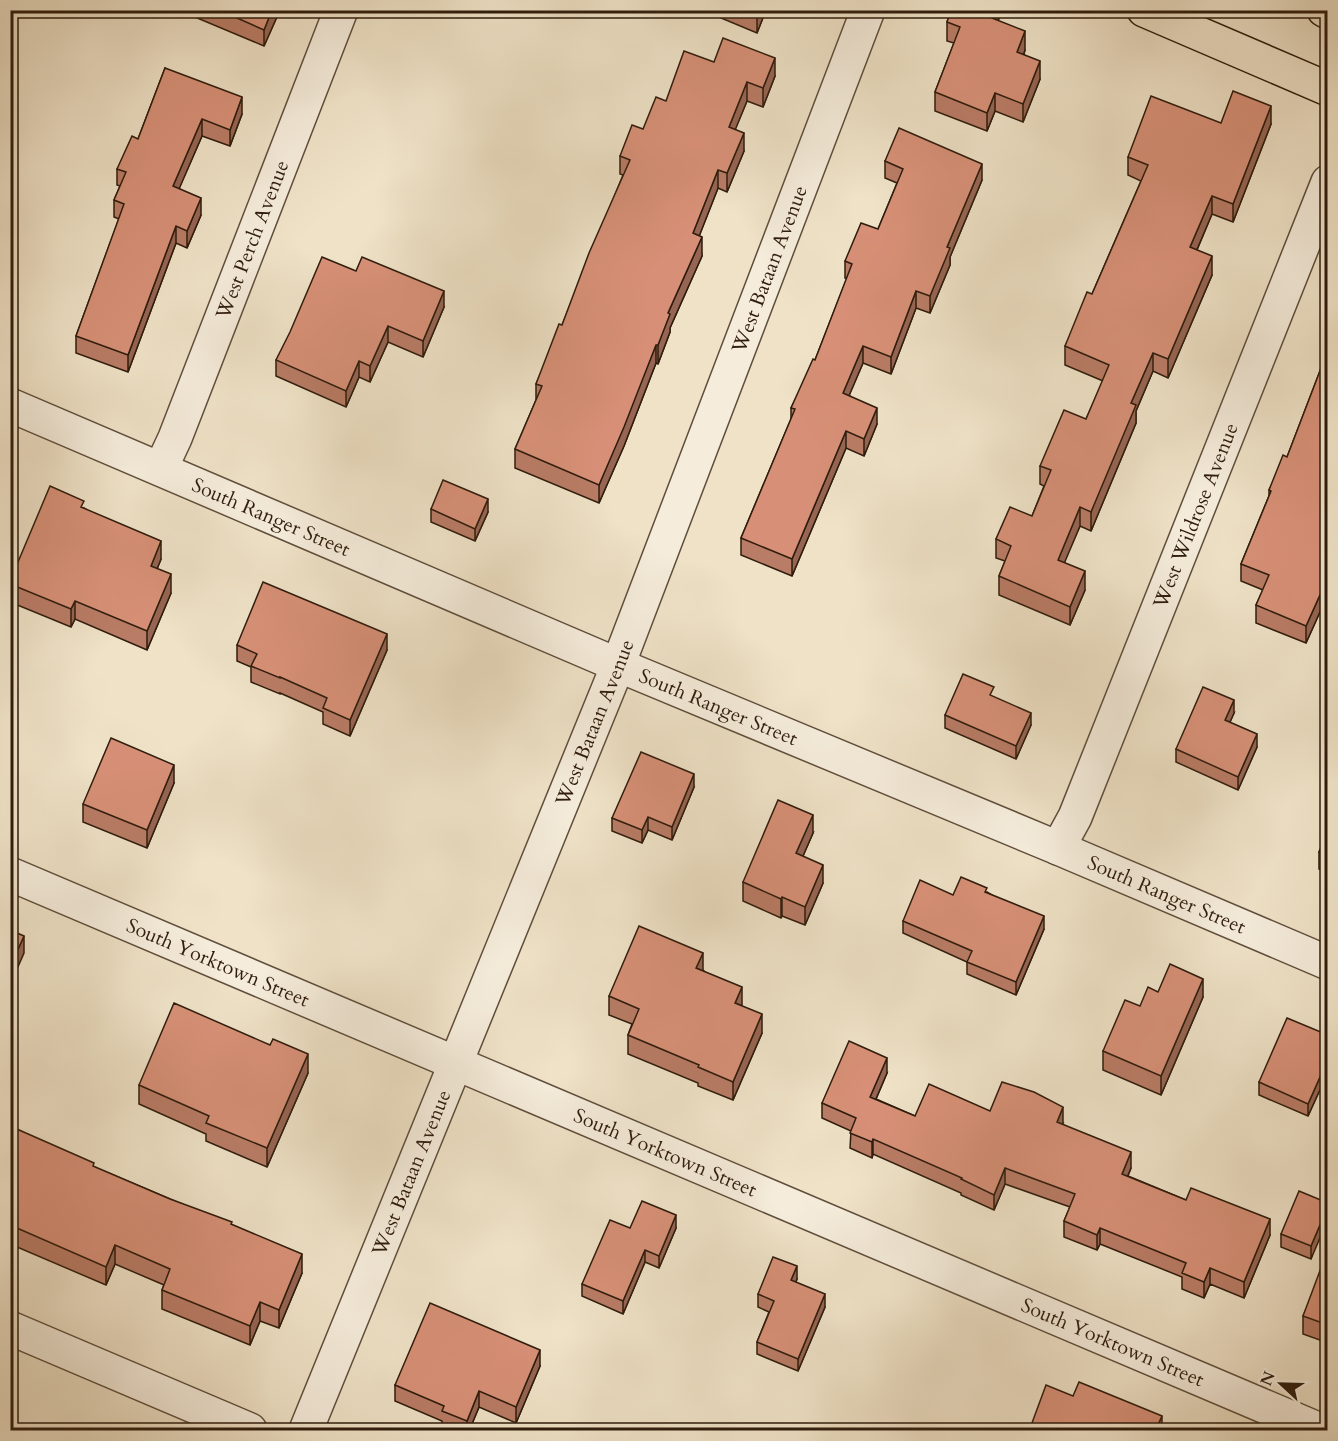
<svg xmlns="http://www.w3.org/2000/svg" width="1338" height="1441" font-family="Cardo,serif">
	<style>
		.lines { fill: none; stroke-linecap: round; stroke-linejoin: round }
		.minor-casing { stroke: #5f4e3c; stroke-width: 36 }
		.major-casing { stroke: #2f1c0d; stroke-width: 36 }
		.minor { stroke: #f5ecdb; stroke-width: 33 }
		.major { stroke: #efe2c7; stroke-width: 33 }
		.wall { fill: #b97c66; stroke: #2f1c0d; stroke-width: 1.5 }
		.shaded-wall { fill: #966553; stroke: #2f1c0d; stroke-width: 1.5 }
		.building { fill: #d79077; stroke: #2f1c0d; stroke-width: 1.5 }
		.labels { text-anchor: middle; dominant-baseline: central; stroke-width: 4.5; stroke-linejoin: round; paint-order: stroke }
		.street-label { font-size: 20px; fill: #2f1c0d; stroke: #f5ecdb }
	</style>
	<rect width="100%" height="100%" fill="#efe2c7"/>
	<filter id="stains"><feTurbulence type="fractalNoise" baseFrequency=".00333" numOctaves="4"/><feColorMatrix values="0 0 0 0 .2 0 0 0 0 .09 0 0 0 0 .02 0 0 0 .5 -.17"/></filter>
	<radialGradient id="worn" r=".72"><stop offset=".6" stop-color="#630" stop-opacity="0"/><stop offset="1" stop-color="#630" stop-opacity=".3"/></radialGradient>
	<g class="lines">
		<g class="minor-casing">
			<g id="minor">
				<path id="s1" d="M10,405L618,665L1058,848L1328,963"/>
				<path id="s2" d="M161,468L175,438L341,10"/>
				<path id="s3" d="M1058,848L1075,817L1328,182"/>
				<path id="s4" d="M10,874L1320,1430"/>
				<path d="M10,1328L250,1430"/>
				<path id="s5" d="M306,1430L618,665L868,10"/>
			</g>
		</g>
		<g class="major-casing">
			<g id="major">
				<path d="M1144,10L1328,89"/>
				<path d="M1324,10L1328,12"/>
			</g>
		</g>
		<use href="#minor" class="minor"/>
		<use href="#major" class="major"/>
	</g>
	<g class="wall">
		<path d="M190,10H280L264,46L190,15Z"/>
		<path d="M702,10H766L757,33Z"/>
		<path d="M951,10H1002L998,21L1025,50L1024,54L1040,79L1023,122L995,111L987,131L935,111V92L954,43L947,41V22Z"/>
		<path d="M714,62L775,76L763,107L747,101L735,129L744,151L727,192L718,188L699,236L702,256L670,328V332L658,364L656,363L624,446L599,503L515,468V449L536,400V384L562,325L623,175L620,174V156L643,129L666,101Z"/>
		<path d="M165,68L242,114L230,146L202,136L179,188L201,215L187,248L176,243L128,372L76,353V336L119,219L114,217V200L120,186L117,185V169L138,139Z"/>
		<path d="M1271,124L1233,222L1212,214L1197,250L1212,275L1168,378L1153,371L1136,411V423L1091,531L1080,526L1064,562L1085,590L1070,625L999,595V576L1005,561L996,558V539L1032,516L1044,486L1040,484V466L1086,419L1103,381L1065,365V346L1092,294L1141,181L1128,175V157Z"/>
		<path d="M885,161L982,180L950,257V265L930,313L916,308L891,374L863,363L849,395L877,424L864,456L846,448L792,576L741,555V538L791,419V408L815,360L847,278H845V261L878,229L897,183L885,178Z"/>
		<path d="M444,307L423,357L388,342L370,382L359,377L346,407L276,376V360Z"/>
		<path d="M1328,350V594L1306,643L1256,623V605L1263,590L1241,581V564L1269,496V490L1287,457Z"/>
		<path d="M84,508L161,559L157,569L171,593L147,650L75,619L71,627L10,602V581Z"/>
		<path d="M431,509L488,512L475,541L431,522Z"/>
		<path d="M237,645L387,650L350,736L323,724V712L280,693V694L251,682V667L237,661Z"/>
		<path d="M1234,713L1230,722L1257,747L1238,790L1176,762V749Z"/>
		<path d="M945,715L1031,725L1016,759L945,728Z"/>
		<path d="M174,783L147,848L83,822V804Z"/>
		<path d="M694,787L672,840L648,830L642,843L612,831V818Z"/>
		<path d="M1328,832V873L1319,869V852Z"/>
		<path d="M813,833L803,856L823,883L805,925L782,916L781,918L743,901V882Z"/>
		<path d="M987,892L1044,929L1016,995L967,974V962L903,933V921L953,895Z"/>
		<path d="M703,970L742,1006L762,1033L733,1100L698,1086V1083L628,1054V1035L632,1024L609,1015V996Z"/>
		<path d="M1158,992L1203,997L1161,1095L1103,1070V1051L1140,1006Z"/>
		<path d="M1328,1035V1072L1308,1116L1259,1095V1082Z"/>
		<path d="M308,1073L267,1167L206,1141V1134L139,1104V1085Z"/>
		<path d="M887,1073L876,1099L915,1116L990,1111L1063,1123L1062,1124L1131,1168L1128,1176L1270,1235L1244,1298L1210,1284L1204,1298L1182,1289V1277L1100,1244L1097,1250L1064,1237V1221L1070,1207L1005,1184L994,1210L961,1195V1193L873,1154L872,1158L850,1148L851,1131L822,1118V1103Z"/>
		<path d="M10,1126L94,1167L232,1225L302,1273L279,1328L260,1321L250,1345L162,1309V1290L164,1285L115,1264L106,1285L10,1244Z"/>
		<path d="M1328,1203L1311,1259L1281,1247V1234Z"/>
		<path d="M630,1228H676L659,1268L645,1262L623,1314L582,1296V1284Z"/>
		<path d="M1328,1261V1343L1303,1334V1316Z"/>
		<path d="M797,1279L796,1282L825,1307L798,1371L757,1354V1342L769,1312L758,1307V1294Z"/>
		<path d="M540,1366L516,1423L479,1407L469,1431H451L442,1427V1421L395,1401V1385Z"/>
	</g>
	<g class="shaded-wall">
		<path d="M13,10H19L10,32V17Z"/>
		<path d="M272,10H280L264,46V30Z"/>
		<path d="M758,10H766L757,33V14Z"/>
		<path d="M995,10H1002L992,37V18Z"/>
		<path d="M1025,31V50L1017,71V52Z"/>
		<path d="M775,58V76L763,107V88Z"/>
		<path d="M1040,61V79L1023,122V104Z"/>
		<path d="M747,82V101L729,145V127Z"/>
		<path d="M995,93V111L987,131V113Z"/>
		<path d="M242,97V114L230,146V130Z"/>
		<path d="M1271,106V124L1233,222V204Z"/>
		<path d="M202,119V136L173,203V186Z"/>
		<path d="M744,133V151L727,192V173Z"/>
		<path d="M982,164V180L950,257V265L930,313V296L947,247Z"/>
		<path d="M718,170V188L693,252V233Z"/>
		<path d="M1212,196V214L1190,266V247Z"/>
		<path d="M201,198V215L187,248V231Z"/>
		<path d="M176,226V243L128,372V355Z"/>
		<path d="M702,237V256L670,328V332L658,364V345L668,313Z"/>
		<path d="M1212,256V275L1168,378V359Z"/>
		<path d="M444,291V307L423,357V341Z"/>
		<path d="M916,291V308L891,374V357Z"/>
		<path d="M388,326V342L370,382V366Z"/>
		<path d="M656,345V363L624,446L599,503V485Z"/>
		<path d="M863,346V363L843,410V393Z"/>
		<path d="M1153,353V371L1136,411V423L1091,531V512L1131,403Z"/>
		<path d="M359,361V377L346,407V391Z"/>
		<path d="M877,408V424L864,456V439Z"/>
		<path d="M846,431V448L792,576V559Z"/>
		<path d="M488,499V512L475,541V529Z"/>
		<path d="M1080,507V526L1058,578V560Z"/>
		<path d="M161,541V559L151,584V566Z"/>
		<path d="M1085,571V590L1070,625V607Z"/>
		<path d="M171,574V593L147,650V631Z"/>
		<path d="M1328,577V594L1306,643V626Z"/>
		<path d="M75,601V619L71,627V609Z"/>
		<path d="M387,634V650L350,736V720Z"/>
		<path d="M1234,700V713L1225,733V720Z"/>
		<path d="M1031,713V725L1016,759V746Z"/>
		<path d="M1257,734V747L1238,790V777Z"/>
		<path d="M174,765V783L147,848V830Z"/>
		<path d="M694,774V787L672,840V827Z"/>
		<path d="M813,815V833L796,872V853Z"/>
		<path d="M648,817V830L642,843V830Z"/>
		<path d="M823,865V883L805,925V907Z"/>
		<path d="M782,897V916L781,918V899Z"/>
		<path d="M1044,916V929L1016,995V982Z"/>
		<path d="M24,936V953L10,985V967Z"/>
		<path d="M703,953V972L696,968Z"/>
		<path d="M1203,979V997L1161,1095V1076Z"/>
		<path d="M742,987V1006L735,1003Z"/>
		<path d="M762,1014V1033L733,1100V1082Z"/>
		<path d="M308,1054V1073L267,1167V1148Z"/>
		<path d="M887,1058V1073L870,1113V1097Z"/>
		<path d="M1328,1059V1072L1308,1116V1104Z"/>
		<path d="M1063,1107V1123L1057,1137V1122Z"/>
		<path d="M873,1139V1154L872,1158V1142Z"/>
		<path d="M1131,1152V1168L1122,1189V1174Z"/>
		<path d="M1005,1168V1184L994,1210V1195Z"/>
		<path d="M1328,1206V1219L1311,1259V1246Z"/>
		<path d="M676,1215V1228L659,1268V1256Z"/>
		<path d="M1270,1219V1235L1244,1298V1282Z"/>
		<path d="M1100,1228V1244L1097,1250V1235Z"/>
		<path d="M115,1245V1264L106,1285V1267Z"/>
		<path d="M645,1250V1262L623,1314V1301Z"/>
		<path d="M302,1254V1273L279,1328V1310Z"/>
		<path d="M797,1266V1279L791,1293V1280Z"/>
		<path d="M1210,1268V1284L1204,1298V1282Z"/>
		<path d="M825,1294V1307L798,1371V1359Z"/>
		<path d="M260,1302V1321L250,1345V1326Z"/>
		<path d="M540,1350V1366L516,1423V1407Z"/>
		<path d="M479,1391V1407L469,1431H467V1421Z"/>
		<path d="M1162,1416V1431H1155Z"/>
	</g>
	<g class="building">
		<path d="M219,10H272L264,30Z"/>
		<path d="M748,10H758L757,14Z"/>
		<path d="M951,10H995L992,18L1025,31L1017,52L1040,61L1023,104L995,93L987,113L935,92L960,27L947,22Z"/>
		<path d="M723,38L775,58L763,88L747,82L729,127L744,133L727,173L718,170L693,233L702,237L668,313L670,314L658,345H656L624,427L599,485L515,449L542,386L536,384L559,324L562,325L589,253L630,160L620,156L632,125L643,129L656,97L666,101L684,51L714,62Z"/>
		<path d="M165,68L242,97L230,130L202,119L173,186L201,198L187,231L176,226L128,355L76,336L124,204L114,200L126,172L117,169L132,136L138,139Z"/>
		<path d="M1233,91L1271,106L1233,204L1212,196L1190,247L1212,256L1168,359L1153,353L1131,403L1136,405L1091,512L1080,507L1058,560L1085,571L1070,607L999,576L1011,546L996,539L1010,507L1032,516L1051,470L1040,466L1064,410L1086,419L1109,365L1065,346L1087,292L1092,294L1148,165L1128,157L1151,96L1221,123Z"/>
		<path d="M899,128L982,164L947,247L950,248L930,296L916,291L891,357L863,346L843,393L877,408L864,439L846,431L792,559L741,538L795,409L791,408L813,359L815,360L852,264L845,261L861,223L878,229L903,169L885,161Z"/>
		<path d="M322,257L356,271L362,257L444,291L423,341L388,326L370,366L359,361L346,391L276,360L290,332Z"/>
		<path d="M1328,350V577L1306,626L1256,605L1269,575L1241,564L1271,491L1269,490L1283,455L1287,457Z"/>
		<path d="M443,480L488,499L475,529L431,509Z"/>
		<path d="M50,486L84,501L81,507L161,541L151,566L171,574L147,631L75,601L71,609L10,584V581Z"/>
		<path d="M263,582L387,634L350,720L323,708L327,698L280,677V678L251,666L257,654L237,645Z"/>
		<path d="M963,674L994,687L990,695L1031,713L1016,746L945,715Z"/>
		<path d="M1203,687L1234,700L1225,720L1257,734L1238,777L1176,749Z"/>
		<path d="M111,738L174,765L147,830L83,804Z"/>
		<path d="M641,752L694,774L672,827L648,817L642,830L612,818Z"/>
		<path d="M778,800L813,815L796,853L823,865L805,907L782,897L781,899L743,882Z"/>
		<path d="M1328,832V855L1319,852Z"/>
		<path d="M961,877L987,888L985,892L1044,916L1016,982L967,962L972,951L903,921L920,880L953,895Z"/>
		<path d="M639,926L703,953L696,968L742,987L735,1003L762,1014L733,1082L698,1067L699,1065L628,1035L639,1009L609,996Z"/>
		<path d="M10,930L24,936L10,967Z"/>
		<path d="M1170,964L1203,979L1161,1076L1103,1051L1125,1000L1140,1006L1148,987L1158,992Z"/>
		<path d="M174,1003L270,1045L273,1039L308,1054L267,1148L206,1123L209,1116L139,1085Z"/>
		<path d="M1287,1018L1328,1035V1059L1308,1104L1259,1082Z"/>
		<path d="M849,1041L887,1058L870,1097L915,1116L929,1084L990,1111L1002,1082L1034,1092L1063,1107L1057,1122L1131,1152L1122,1174L1186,1200L1191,1188L1270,1219L1244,1282L1210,1268L1204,1282L1182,1273L1186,1263L1100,1228L1097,1235L1064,1221L1075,1194L1005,1168L994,1195L961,1179L962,1178L873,1139L872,1142L850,1133L856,1118L822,1103Z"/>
		<path d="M10,1126L94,1163L93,1166L170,1199L232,1222L231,1224L302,1254L279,1310L260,1302L250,1326L162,1290L170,1269L115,1245L106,1267L10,1225Z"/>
		<path d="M1299,1191L1328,1203V1206L1311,1246L1281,1234Z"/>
		<path d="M642,1201L676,1215L659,1256L645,1250L623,1301L582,1284L610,1220L630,1228Z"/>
		<path d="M773,1257L797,1266L791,1280L825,1294L798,1359L757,1342L774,1301L758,1294Z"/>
		<path d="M1324,1260L1328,1261V1325L1303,1316Z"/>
		<path d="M430,1303L540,1350L516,1407L479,1391L467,1421L442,1411L444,1406L395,1385Z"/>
		<path d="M1079,1382L1162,1416L1155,1431H1029L1046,1385L1073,1396Z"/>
	</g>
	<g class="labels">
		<g class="street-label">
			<text stroke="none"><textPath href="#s2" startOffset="246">West Perch Avenue</textPath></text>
			<text stroke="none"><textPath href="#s5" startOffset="1250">West Bataan Avenue</textPath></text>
			<text stroke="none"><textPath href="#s1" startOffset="284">South Ranger Street</textPath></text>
			<text stroke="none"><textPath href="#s3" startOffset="360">West Wildrose Avenue</textPath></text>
			<text stroke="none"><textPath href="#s1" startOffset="770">South Ranger Street</textPath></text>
			<text stroke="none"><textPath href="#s5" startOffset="764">West Bataan Avenue</textPath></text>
			<text stroke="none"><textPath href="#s1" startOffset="1256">South Ranger Street</textPath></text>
			<text stroke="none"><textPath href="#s4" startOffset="226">South Yorktown Street</textPath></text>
			<text stroke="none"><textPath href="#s4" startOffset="712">South Yorktown Street</textPath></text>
			<text stroke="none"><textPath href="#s5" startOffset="278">West Bataan Avenue</textPath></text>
			<text stroke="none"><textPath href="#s4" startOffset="1198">South Yorktown Street</textPath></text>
		</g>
	</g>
	<rect width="1338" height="1441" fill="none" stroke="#efe2c7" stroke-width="36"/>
	<rect x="12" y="12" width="1314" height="1417" fill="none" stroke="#2f1c0d" stroke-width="3"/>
	<rect x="18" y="18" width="1302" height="1405" fill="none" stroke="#2f1c0d" stroke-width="1.5"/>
	<g transform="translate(1281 1384) rotate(292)" stroke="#f5ecdb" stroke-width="4.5" paint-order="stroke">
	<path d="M0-4.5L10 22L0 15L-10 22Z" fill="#2f1c0d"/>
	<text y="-9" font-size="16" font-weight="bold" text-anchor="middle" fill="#2f1c0d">N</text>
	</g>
	<rect width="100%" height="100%" filter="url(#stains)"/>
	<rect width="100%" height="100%" fill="url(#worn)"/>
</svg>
